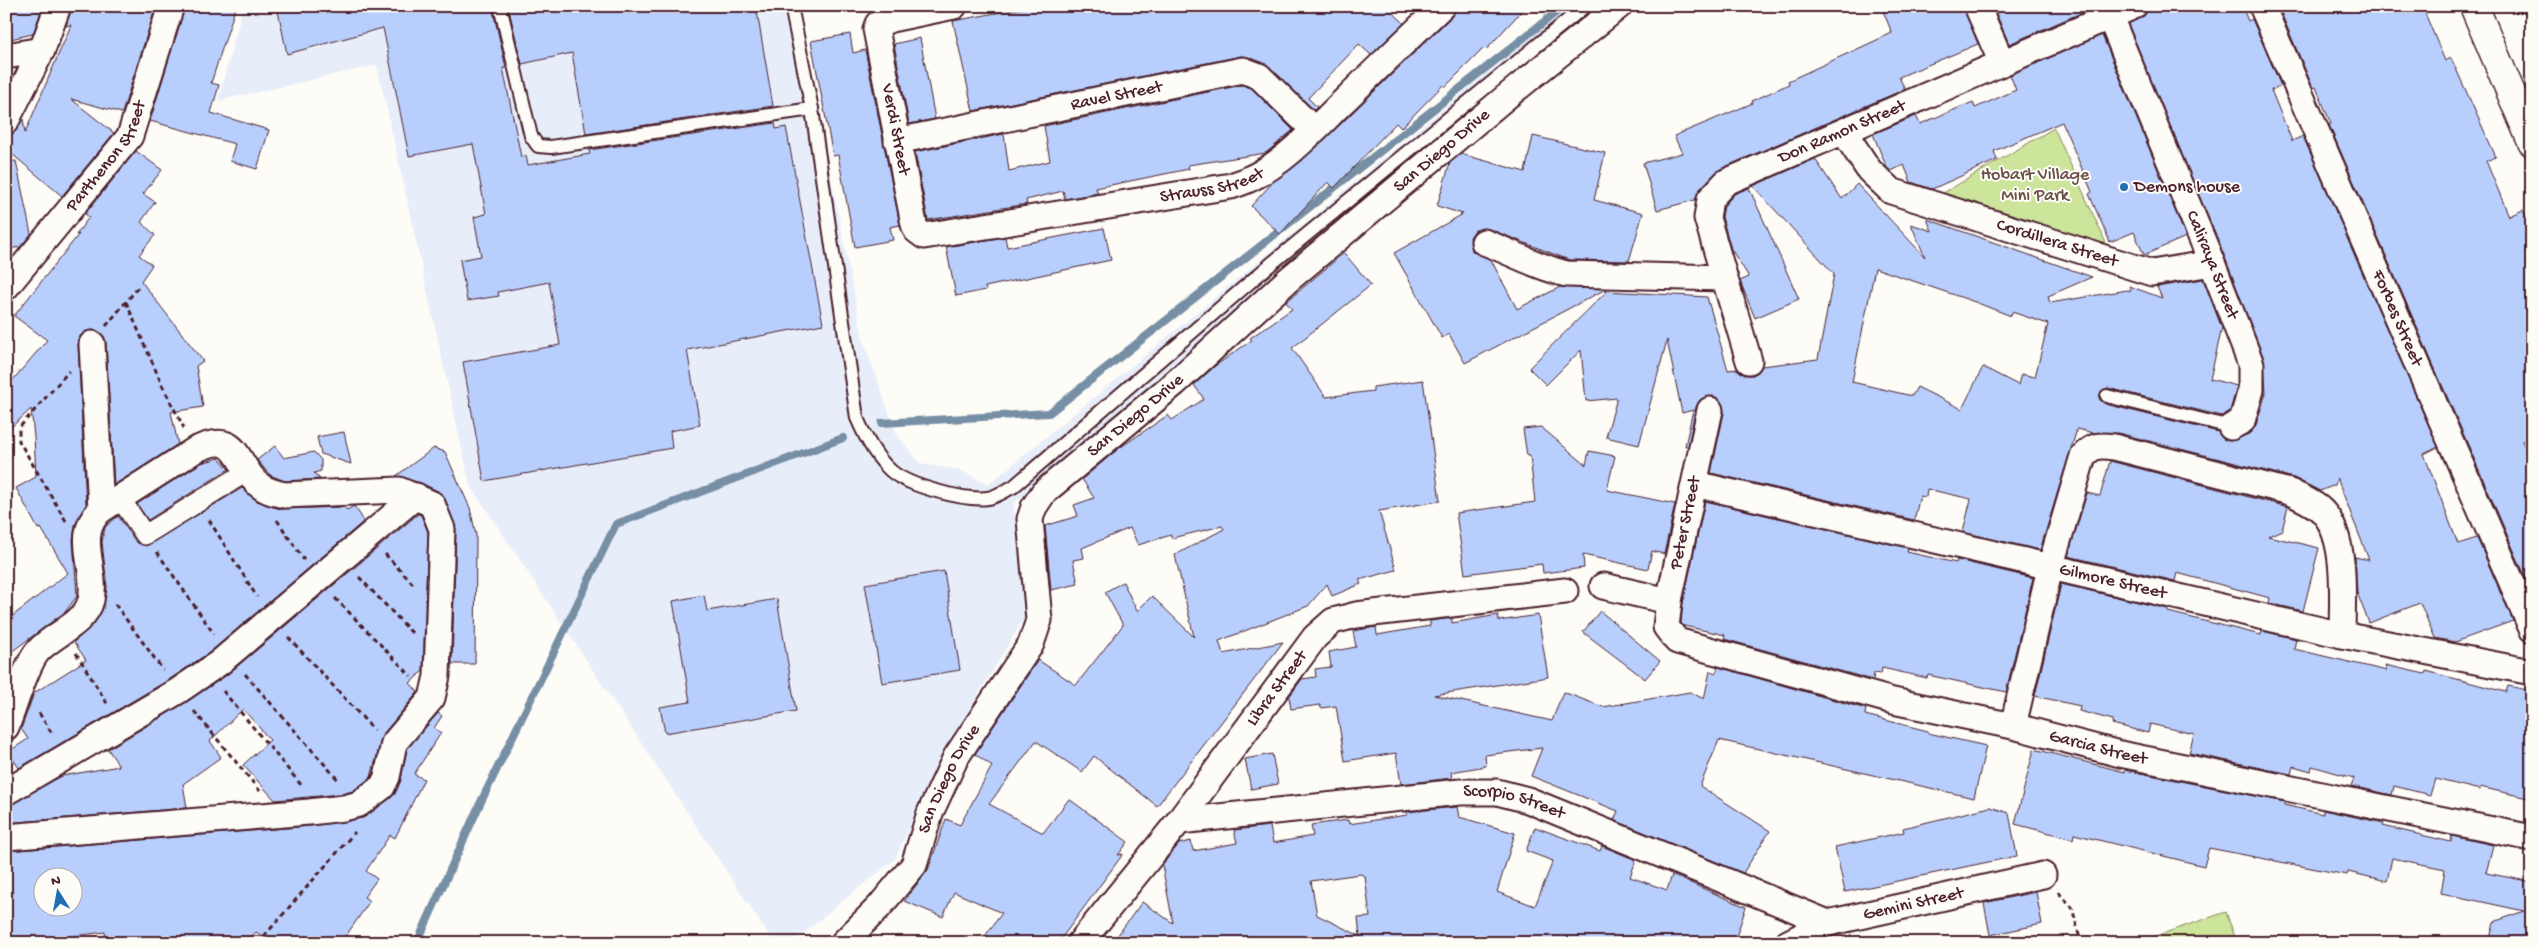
<svg xmlns="http://www.w3.org/2000/svg" width="2538" height="949" font-family="'Gochi Hand',sans-serif">
	<style>
		.built { fill: #e8eef9 }
		.green { fill: #cce59b; stroke: #8b8263 }
		.lines { fill: none; stroke-linecap: round; stroke-linejoin: round }
		.stream { stroke: #778fa5; stroke-width: 8 }
		.building { fill: #b8cffe; stroke: #4a1f2b; fill-rule: evenodd }
		.service-casing { stroke: #4a1f2b; stroke-width: 16 }
		.pedestrian-casing { stroke: #4a1f2b; stroke-width: 22 }
		.minor-casing { stroke: #4a1f2b; stroke-width: 29 }
		.secondary-casing { stroke: #4a1f2b; stroke-width: 31 }
		.path { stroke: #4a1f2b; stroke-width: 3; stroke-dasharray: 5 4; stroke-linecap: butt }
		.service { stroke: #fdfcf7; stroke-width: 12 }
		.pedestrian { stroke: #fdfcf7; stroke-width: 19 }
		.minor { stroke: #fdfcf7; stroke-width: 25 }
		.secondary { stroke: #fdfcf7; stroke-width: 28 }
		.poi-dot { fill: #1f6fb2; stroke: #fdfcf7; stroke-width: 2 }
		.labels { text-anchor: middle; dominant-baseline: central; stroke-width: 4; stroke-linejoin: round; paint-order: stroke }
		.street-label { font-size: 18px; fill: #4a1f2b; stroke: #fdfcf7 }
		.park-label { font-size: 18px; fill: #6a5047; stroke: #fdfcf7 }
		.poi-label { font-size: 18px; fill: #4a1f2b; stroke: #fdfcf7; text-anchor: start }
	</style>
	<rect width="100%" height="100%" fill="#fdfcf7"/>
	<filter id="ink" filterUnits="userSpaceOnUse"><feTurbulence type="fractalNoise" baseFrequency=".02" numOctaves="2"/><feDisplacementMap in="SourceGraphic" scale="10" xChannelSelector="R" yChannelSelector="G"/><feConvolveMatrix kernelMatrix="1 2 1 2 8 2 1 2 1" color-interpolation-filters="sRGB"/></filter>
	<g filter="url(#ink)">
		<path class="built" d="M243,6H797L863,339L897,435L921,464L960,470L988,485L1568,6H1602L1514,77L1013,504L1029,610L944,752L895,859L791,943H774L470,485L377,65L218,101Z"/>
		<g class="green">
			<path d="M2054,128L2111,254L1940,195Z"/>
			<path d="M2226,912L2237,943H2135Z"/>
		</g>
		<g class="lines">
			<g class="stream">
				<path d="M882,423L1049,413L1564,6"/>
				<path d="M417,943L478,808L616,524L843,438"/>
			</g>
		</g>
		<g class="building">
			<path d="M6,6H43L33,34L6,40Z"/>
			<path d="M72,6H156L122,113L71,99L114,133L62,196L6,149V137L14,133L23,119L25,133L71,25L66,26Z"/>
			<path d="M185,6H236L211,83L219,85L211,113L269,130L257,169L230,161L235,144L150,121Z"/>
			<path d="M277,6H492L506,68H503L521,157L526,156L528,165L590,154L589,150L775,123L776,129L786,127L823,324L687,350L700,425L670,431L672,448L484,481L463,362L560,345L549,282L498,292L499,296L467,301L460,260L481,256L474,217L486,214L473,144L409,156L383,28L287,54Z"/>
			<path d="M508,6H756L773,106L586,134L572,53L522,64Z"/>
			<path d="M1034,6H1218L1219,11L1244,6H1386L1404,23L1371,55L1359,44L1308,98L1317,107L1314,110L1269,66L1248,57L1241,56L973,111L953,21Z"/>
			<path d="M1458,6H1526L1486,50L1484,48L1445,87L1443,85L1401,128L1396,123L1334,188L1328,182L1280,234L1251,206L1273,182L1318,146L1452,16Z"/>
			<path d="M1881,6H1963L1978,44L1899,77L1905,89L1720,169L1700,189L1695,200L1657,210L1643,163L1682,153L1674,136L1753,103L1752,101L1789,84L1788,81L1892,33Z"/>
			<path d="M1993,6H2097L2009,44Z"/>
			<path d="M2148,6H2242L2248,21L2252,19L2281,86L2271,90L2292,141L2303,136L2438,447L2424,454L2458,544L2477,538L2513,621L2455,642L2435,638L2420,603L2369,623L2357,593L2355,557L2369,560L2337,478L2335,485L2320,491L2294,478L2118,433H2093L2077,429L2040,550L1963,532L1971,499L1927,489L1926,497L1920,496L1914,520L1711,473L1724,413L1723,405L1719,399L1713,396L1700,400L1696,407L1688,446H1685L1693,410L1682,413L1667,340L1639,445L1606,437L1617,398L1586,401L1581,350L1546,385L1529,368L1607,291L1707,297L1728,370L1737,369L1745,375H1753L1759,371L1762,366L1818,359L1834,274L1753,186L1815,159L1842,199L1857,184L1925,257L1911,224L1932,231L1927,219L2092,277L2048,296L2050,303L2127,290L2131,291L2129,286L2162,298L2157,287L2203,279L2222,328L2210,379L2237,386L2230,411L2222,416L2108,388L2101,391L2099,399L2105,404L2218,432L2223,439L2230,441L2249,434L2256,425L2266,393L2264,359L2225,258L2128,24L2145,15ZM1875,268L1975,302L2011,316L2012,312L2048,324L2035,377L2021,374L2018,385L1983,367L1962,409L1917,387L1912,396L1852,382Z"/>
			<path d="M2283,6H2336L2338,13L2353,6H2422L2445,61L2451,58L2496,157L2486,161L2509,216L2523,210L2532,230V437L2522,441L2532,464V592L2329,125L2331,124L2316,87L2313,88L2279,8Z"/>
			<path d="M850,34L853,53L865,50L900,225L890,227L893,240L855,247L838,155L833,156L811,41Z"/>
			<path d="M2102,35L2186,237L2144,255L2134,232L2110,242L2089,194L2092,192L2062,122L1994,151L1997,160L1932,189L1911,182L1904,165L1891,171L1887,168L1873,134L1916,116L1920,124L1973,102L1975,108L2016,90L2010,75Z"/>
			<path d="M920,38L935,119L909,124L894,44Z"/>
			<path d="M1242,85L1251,88L1293,130L1266,153L1188,165L1189,169L1096,188L1098,193L1065,199L1063,191L1026,200L1027,204L928,220L915,152L1004,134L1009,171L1050,161L1044,126Z"/>
			<path d="M1533,136L1605,153L1594,200L1643,213L1629,261L1569,260L1489,229L1475,230L1470,237L1472,251L1491,260L1517,309L1560,287L1606,289L1465,363L1449,334L1442,338L1394,253L1463,214L1437,206L1450,163L1461,154L1525,172Z"/>
			<path d="M136,151L162,170L143,194L155,202L141,222L155,235L139,255L152,265L141,281L203,361L196,366L203,407L171,412L178,444L114,485L106,343L104,336L98,331L91,330L79,337L78,345L86,505L75,525L73,540L77,596L66,611L6,656V621L68,573L41,528L38,529L16,488L36,477L34,437L31,409L6,432V388L47,340L14,316L79,234L76,235L89,217L85,214Z"/>
			<path d="M16,161L31,234L20,247L6,250V162Z"/>
			<path d="M1749,188L1799,299L1755,318L1740,281L1749,277L1731,249L1722,217L1724,206L1734,194Z"/>
			<path d="M1104,228L1111,260L985,287L986,290L956,296L946,247L1005,237L1007,247Z"/>
			<path d="M1344,253L1371,285L1292,348L1326,397L1373,391V387L1423,380L1440,501L1379,511L1396,570L1359,580L1361,584L1332,596L1327,584L1308,606L1219,641L1223,654L1283,642L1157,806L1094,756L1082,772L1036,741L989,804L1043,833L1069,799L1128,842L1118,855L1123,854L1058,943H980L1002,913L954,892L943,917L904,901L928,870L946,819L960,825L992,766L975,754L1038,660L1076,685L1123,625L1105,592L1123,582L1137,611L1152,596L1194,637L1175,555L1224,529L1222,526L1172,538L1171,535L1138,545L1130,528L1082,548L1084,558L1073,560L1078,584L1051,590L1045,526L1078,516L1074,505L1094,498L1082,479L1118,449L1168,415L1172,420L1204,399L1194,385L1215,366L1252,340L1250,338L1292,309L1286,302Z"/>
			<path d="M1541,427L1586,465L1589,451L1615,456L1607,490L1675,504L1664,554L1652,551L1648,569L1583,555L1584,568L1543,573L1542,564L1465,574L1456,513L1535,502L1530,456H1527L1523,429Z"/>
			<path d="M344,432L351,464L321,454L317,437Z"/>
			<path d="M275,446L284,458L314,452L321,460V471L314,473L320,479L285,481L270,475L257,460Z"/>
			<path d="M434,448L445,452L470,508L476,535L475,664H452L456,529L445,499L438,491L421,483L396,476Z"/>
			<path d="M219,458L229,469L148,520L137,504L201,463Z"/>
			<path d="M2110,461L2288,507L2282,530L2268,536L2319,548L2303,611L2269,603L2270,598L2177,573L2175,581L2068,556L2087,493L2100,496Z"/>
			<path d="M242,488L257,501L281,509L344,507L347,510L354,506L361,516L363,522L210,652L170,679L19,768L8,752L28,739L21,729L34,693L86,660L74,642L94,624L104,605L107,587L102,542L105,527L118,516L136,542L146,546Z"/>
			<path d="M1705,501L1908,548L1907,552L1956,563L1957,560L2033,578L2006,692L1928,675L1927,678L1882,668L1881,674L1874,673L1873,680L1724,639L1725,635L1684,626L1681,623L1683,603Z"/>
			<path d="M418,514L421,515L428,532L423,671L410,683L418,692L383,734L371,777L353,791L341,794L275,800L243,765L270,740L243,709L210,741L221,757L183,784L187,808L6,823V806L62,776L119,766L108,749L185,703L227,675Z"/>
			<path d="M944,571L960,670L882,683L865,584Z"/>
			<path d="M2061,584L2168,609V612L2261,635L2262,631L2296,639L2294,649L2387,671L2385,665L2425,674L2426,671L2506,692L2508,686L2532,691V799L2480,787V790L2435,779L2430,795L2394,786L2392,795L2351,786L2354,778L2312,766L2311,771L2293,766L2291,774L2189,753L2194,734L2150,724L2148,733L2112,724L2113,720L2079,711L2080,706L2035,696Z"/>
			<path d="M704,595L707,611L777,599L796,711L665,733L660,707L690,702L673,601Z"/>
			<path d="M1600,611L1660,661L1645,679L1583,632Z"/>
			<path d="M1498,615L1499,621L1538,615L1548,677L1434,695L1552,721L1563,692L1603,707L1690,692L1704,699L1710,671L1716,673L1718,667L1866,709L1865,715L1928,731V733L1986,746L1974,798L1719,740L1700,786L1770,831L1743,873L1614,820L1618,811L1531,776L1542,748L1485,755L1486,766L1451,772L1452,778L1401,784L1396,753L1345,761L1336,706L1321,708L1320,705L1291,709L1289,697L1302,679L1316,677L1315,669L1331,667L1329,652L1356,647L1353,631L1376,627L1377,635L1430,626V621L1452,618V623Z"/>
			<path d="M438,713L442,716L434,728L441,733L414,774L424,779L395,838L390,835L366,871L377,879L364,897L370,901L341,943H272L256,932L251,937L220,943H106L105,932L50,939V943H6V851L311,826L363,818L395,794L401,780L407,749ZM42,876H72V906H42Z"/>
			<path d="M2034,749L2125,772V770L2285,802L2284,805L2323,814V810L2384,823L2383,826L2451,842L2452,836L2493,845L2486,873L2532,882V943H2489L2494,922L2524,911L2441,893L2445,869L2392,858L2387,881L2348,872L2347,875L2209,848L2204,866L2074,834L2073,839L2015,824Z"/>
			<path d="M1272,754L1278,784L1251,789L1245,759Z"/>
			<path d="M1457,807L1459,817L1515,833L1497,892L1535,906L1553,861L1526,851L1535,827L1600,851L1602,846L1636,860L1630,877L1667,890L1672,875L1746,907L1734,943H1420V940L1397,943H1112L1142,902L1173,923L1162,865L1179,844L1191,841L1193,851L1237,843L1234,830L1270,826L1273,843L1313,836L1311,825L1348,820L1349,824L1407,815L1406,812ZM1360,874L1365,876L1370,917L1358,918L1360,936L1317,915L1311,881Z"/>
			<path d="M1990,807L2009,813L2017,856L1845,892L1835,847L1904,832L1903,828Z"/>
			<path d="M2036,892L2042,924L1990,935L1984,903Z"/>
		</g>
		<g class="lines">
			<g class="service-casing">
				<g id="service">
					<path d="M500,6L531,136L538,146L551,147L812,109"/>
					<path d="M791,6L812,109L857,418C865,437 875,456 890,470C907,486 965,501 988,498C996,497 1006,490 1013,487L1271,264L1585,6"/>
					<path d="M2107,396L2231,427"/>
				</g>
			</g>
			<g class="pedestrian-casing">
				<path id="pedestrian" d="M120,498L145,535L248,471"/>
			</g>
			<g class="minor-casing">
				<g id="minor">
					<path id="s1" d="M954,6L891,19L878,24L876,29L914,224L916,230L924,236L1231,186C1279,172 1313,130 1348,97C1379,66 1411,36 1442,6"/>
					<path d="M1977,6L2002,63"/>
					<path id="s2" d="M2262,6L2532,629"/>
					<path id="s3" d="M2110,17L2212,263L2251,364V390L2242,421L2231,427"/>
					<path d="M6,56L42,50"/>
					<path d="M6,121L42,50L58,6"/>
					<path id="s4" d="M1844,132L1869,170L1891,191L2152,273L2212,263"/>
					<path id="s5" d="M897,141L1243,70L1259,76L1314,130"/>
					<path d="M1484,242C1511,252 1539,268 1567,274L1724,278"/>
					<path id="s6" d="M6,287L130,136L171,6"/>
					<path id="s7" d="M1749,361L1707,218L1710,199L1726,182L2134,6"/>
					<path id="s8" d="M1710,410L1669,601L1666,627L1677,641L1893,701L2013,726L2120,754L2532,838"/>
					<path id="s9" d="M1695,484L2342,635L2532,672"/>
					<path d="M1603,586L1669,601"/>
					<path d="M2013,726L2050,568L2083,456C2093,445 2099,445 2114,447L2290,492C2301,498 2315,503 2323,512C2348,539 2342,601 2342,635"/>
					<path d="M6,727C14,708 26,663 39,650C54,634 85,624 91,600C98,569 73,535 101,510L92,344"/>
					<path d="M6,792L178,691L219,663L416,496"/>
					<path id="s10" d="M1179,821L1460,792H1497L1528,800L1828,923"/>
					<path d="M6,837L309,812L344,808L359,804L382,787L387,777L394,743L432,698L437,676L442,529L432,504L399,490L284,495C275,493 266,491 259,485C233,461 240,429 195,450L101,510"/>
					<path id="s11" d="M843,943L879,907L914,865L930,813L956,757L1031,644L1039,620L1030,519L1034,507L1044,492L1175,383L1288,280L1506,97L1619,6"/>
					<path id="s12" d="M1080,943L1179,821L1315,637L1333,621L1356,615L1565,591"/>
					<path id="s13" d="M1788,943L1828,923L2043,875"/>
				</g>
			</g>
			<g class="secondary-casing">
				<path id="secondary" d="M2474,6L2532,142"/>
			</g>
			<g class="path">
				<path d="M126,302L163,387L184,428"/>
				<path d="M106,326L140,285"/>
				<path d="M209,520L257,597"/>
				<path d="M277,520L304,560"/>
				<path d="M66,521L19,441V428L69,371"/>
				<path d="M157,552L214,634"/>
				<path d="M385,554L415,586"/>
				<path d="M359,577L413,634"/>
				<path d="M335,598L411,676"/>
				<path d="M115,604L163,670"/>
				<path d="M288,637L374,730"/>
				<path d="M76,653L108,705"/>
				<path d="M245,674L340,782"/>
				<path d="M223,691L302,786"/>
				<path d="M194,711L260,791"/>
				<path d="M39,713L53,735"/>
				<path d="M2058,892L2072,907L2081,943"/>
				<path d="M258,943L355,832"/>
			</g>
			<use href="#service" class="service"/>
			<use href="#pedestrian" class="pedestrian"/>
			<use href="#minor" class="minor"/>
			<use href="#secondary" class="secondary"/>
		</g>
	</g>
	<circle class="poi-dot" cx="2124" cy="187" r="5"/>
	<g class="labels">
		<g class="street-label">
			<text stroke="none"><textPath href="#s5" startOffset="224">Ravel Street</textPath></text>
			<text stroke="none"><textPath href="#s1" startOffset="186">Verdi Street</textPath></text>
			<text stroke="none"><textPath href="#s7" startOffset="318">Don Ramon Street</textPath></text>
			<text stroke="none"><textPath href="#s11" startOffset="1039">San Diego Drive</textPath></text>
			<text stroke="none"><textPath href="#s6" startOffset="166">Parthenon Street</textPath></text>
			<text stroke="none"><textPath href="#s1" startOffset="591">Strauss Street</textPath></text>
			<text stroke="none"><textPath href="#s4" startOffset="250">Cordillera Street</textPath></text>
			<text stroke="none"><textPath href="#s3" startOffset="268">Caliraya Street</textPath></text>
			<text stroke="none"><textPath href="#s2" startOffset="340">Forbes Street</textPath></text>
			<text stroke="none"><textPath href="#s11" startOffset="634">San Diego Drive</textPath></text>
			<text transform="translate(1686 523) rotate(-78)">Peter Street</text>
			<text stroke="none"><textPath href="#s9" startOffset="429">Gilmore Street</textPath></text>
			<text stroke="none"><textPath href="#s12" startOffset="322">Libra Street</textPath></text>
			<text stroke="none"><textPath href="#s8" startOffset="674">Garcia Street</textPath></text>
			<text stroke="none"><textPath href="#s11" startOffset="199">San Diego Drive</textPath></text>
			<text stroke="none"><textPath href="#s10" startOffset="338">Scorpio Street</textPath></text>
			<text stroke="none"><textPath href="#s13" startOffset="132">Gemini Street</textPath></text>
		</g>
		<g class="park-label">
			<text x="2035" y="175">Hobart Village<tspan x="2035" dy="21">Mini Park</tspan></text>
		</g>
		<g class="poi-label">
			<text x="2134" y="187">Demons house</text>
		</g>
	</g>
	<rect width="2538" height="949" fill="none" stroke="#fdfcf7" stroke-width="25"/>
	<rect x="12" y="12" width="2513" height="924" fill="none" stroke="#4a1f2b" stroke-width="2" filter="url(#ink)"/>
	<g transform="translate(58 892) rotate(349)"><circle r="24" fill="#fdfcf7" stroke="#b5a4a5"/>
	<path d="M0-4L9 19L0 12L-9 19Z" fill="#1f6fb2"/>
	<text y="-8" font-size="14" font-weight="bold" text-anchor="middle" fill="#4a1f2b">N</text>
	</g>
</svg>
